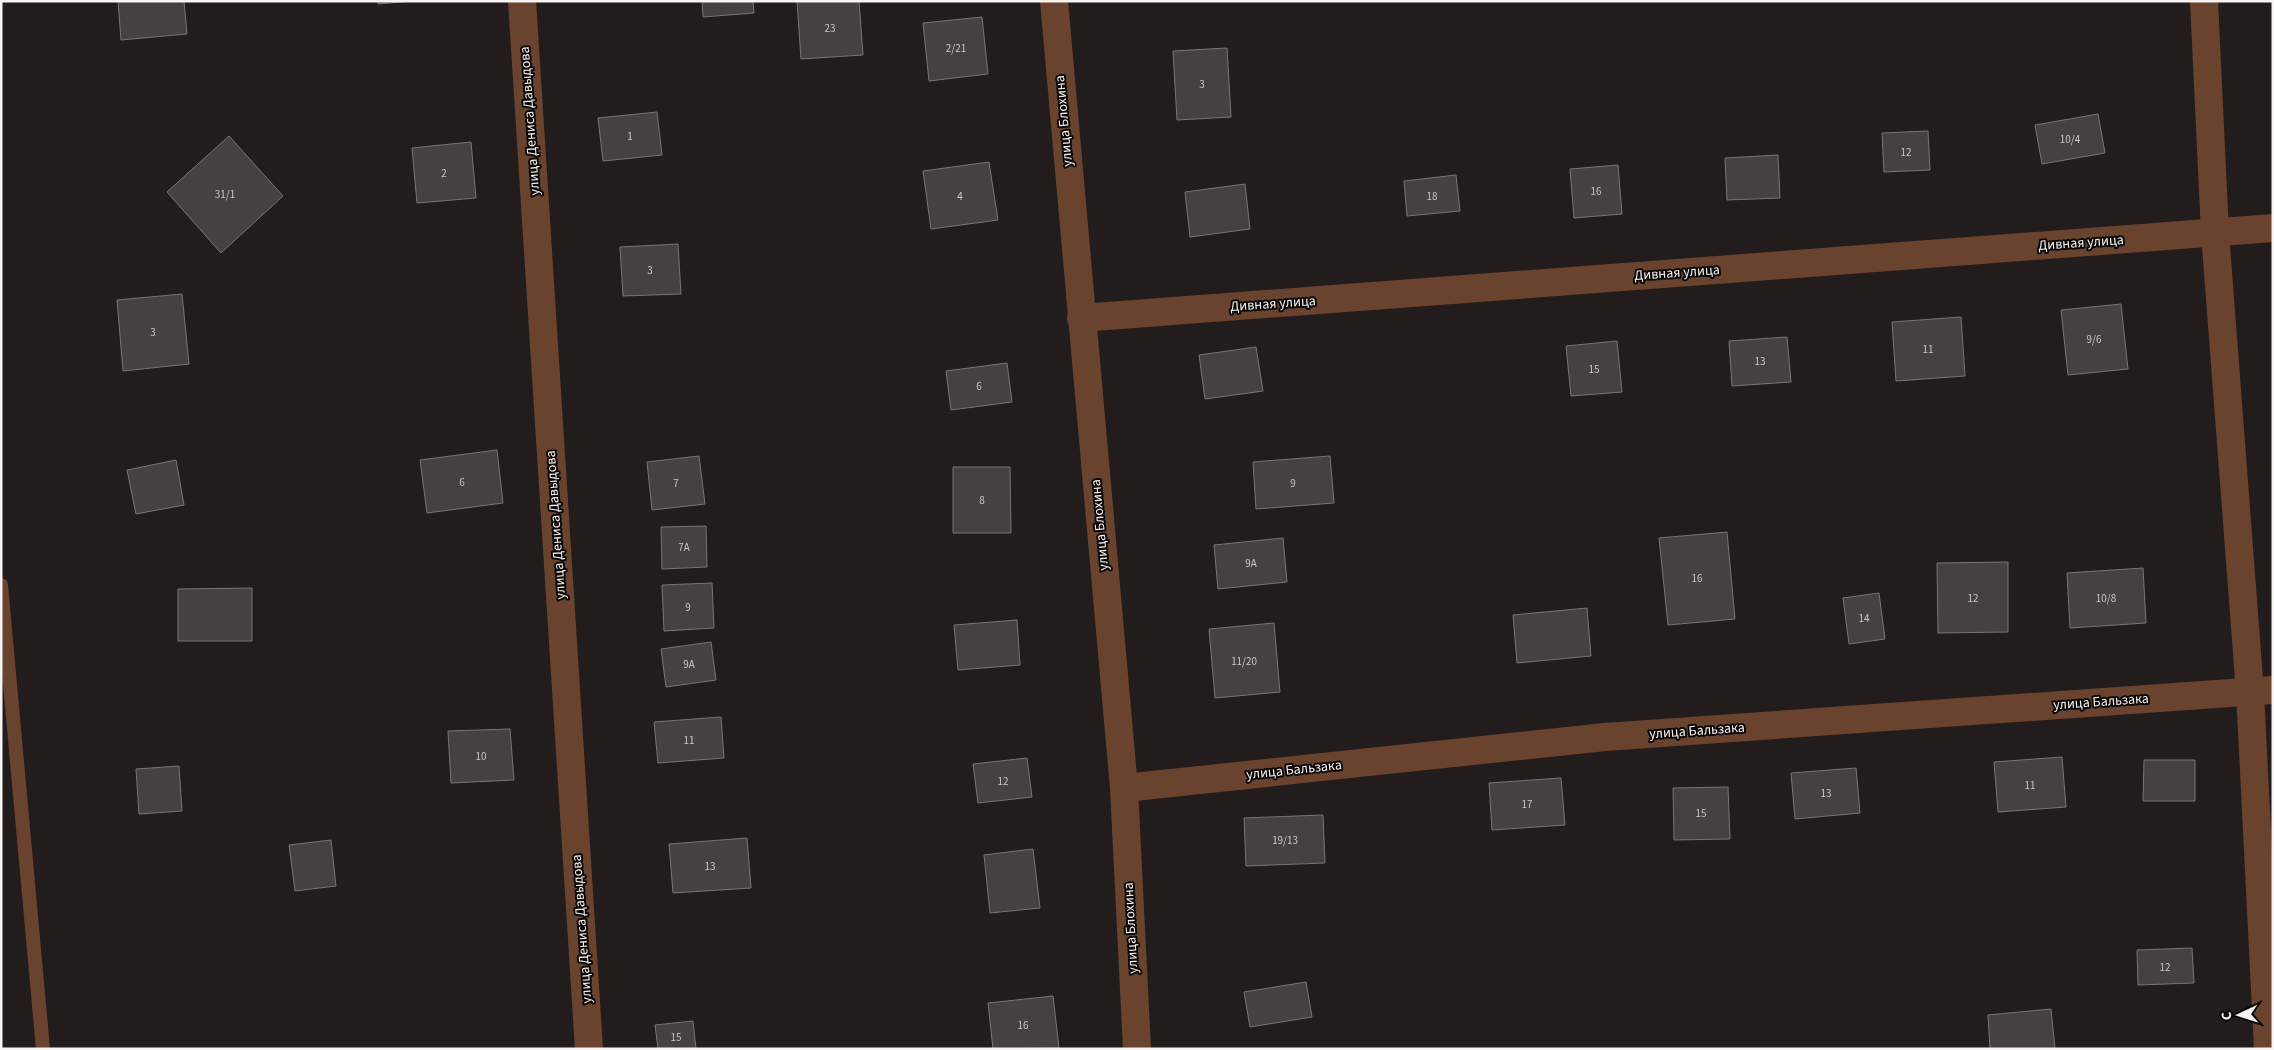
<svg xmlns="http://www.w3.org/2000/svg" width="2274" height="1050" font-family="'Source Sans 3',sans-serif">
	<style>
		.building { fill: #464041; stroke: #7b7476 }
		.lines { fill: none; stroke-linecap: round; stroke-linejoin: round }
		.lane { stroke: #6a432e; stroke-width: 14 }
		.street { stroke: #6a432e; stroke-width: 28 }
		.labels { text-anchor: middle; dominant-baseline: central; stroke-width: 4; stroke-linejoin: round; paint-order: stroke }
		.number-label { font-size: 11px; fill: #ccc6c6 }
		.street-label { font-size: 14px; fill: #f8f3f3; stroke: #0a0707 }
	</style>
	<rect width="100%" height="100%" fill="#221c1c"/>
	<g class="building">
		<path d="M118,1H184L187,34L121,40Z"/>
		<path d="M378,1H412L378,4Z"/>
		<path d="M702,1H753L754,13L703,17Z"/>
		<path d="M797,1H859L863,55L801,59Z"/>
		<path d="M982,17L988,74L929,81L923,23Z"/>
		<path d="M1227,48L1231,117L1177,120L1173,51Z"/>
		<path d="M657,112L662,155L603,161L598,118Z"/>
		<path d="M2098,114L2105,153L2042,164L2035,125Z"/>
		<path d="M1928,131L1930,170L1884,172L1882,133Z"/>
		<path d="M229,136L283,196L221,253L167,192Z"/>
		<path d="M471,142L476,198L417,203L412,148Z"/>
		<path d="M1778,155L1780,198L1727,200L1725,158Z"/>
		<path d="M989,162L998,220L931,229L923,171Z"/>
		<path d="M1618,165L1622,214L1574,218L1570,169Z"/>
		<path d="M1456,175L1460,211L1407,216L1404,181Z"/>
		<path d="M1245,184L1250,229L1190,237L1185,192Z"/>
		<path d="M678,244L681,294L623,296L620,247Z"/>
		<path d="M182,294L189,364L123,371L117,300Z"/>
		<path d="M2121,304L2128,369L2068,375L2061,310Z"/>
		<path d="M1961,317L1965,376L1896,381L1892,322Z"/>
		<path d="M1787,337L1791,382L1732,386L1729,341Z"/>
		<path d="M1617,341L1622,392L1571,396L1566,346Z"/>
		<path d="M1256,347L1263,391L1205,399L1199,355Z"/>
		<path d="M1007,363L1012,402L951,410L946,371Z"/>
		<path d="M497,450L503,503L427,513L420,460Z"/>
		<path d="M699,456L705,504L652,510L647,462Z"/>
		<path d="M1330,456L1334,503L1256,509L1253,462Z"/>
		<path d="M176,460L184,505L136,514L127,470Z"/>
		<path d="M953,467H1010L1011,533H953Z"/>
		<path d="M706,526L707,567L662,569L661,527Z"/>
		<path d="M1727,532L1735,619L1668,625L1659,538Z"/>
		<path d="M1283,538L1287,582L1218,589L1214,545Z"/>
		<path d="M2008,562V632L1938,633L1937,563Z"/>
		<path d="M2143,568L2146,623L2070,628L2067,573Z"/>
		<path d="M712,583L714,628L664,631L662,585Z"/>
		<path d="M252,588V641H178V589Z"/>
		<path d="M1879,593L1885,639L1849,644L1843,598Z"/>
		<path d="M1587,608L1591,656L1517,663L1513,615Z"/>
		<path d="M1017,620L1020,665L958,670L954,625Z"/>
		<path d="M1274,623L1280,692L1215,698L1209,629Z"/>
		<path d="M711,642L716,680L666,687L661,649Z"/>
		<path d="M721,717L724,758L658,763L654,722Z"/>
		<path d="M510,729L514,780L451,783L448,731Z"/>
		<path d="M2062,757L2066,807L1998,812L1994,762Z"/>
		<path d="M1027,758L1032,797L978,803L973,764Z"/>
		<path d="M2144,760H2195V801H2143Z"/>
		<path d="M179,766L182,811L139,814L136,769Z"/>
		<path d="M1856,768L1860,813L1795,819L1791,773Z"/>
		<path d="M1561,778L1565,825L1492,830L1489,783Z"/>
		<path d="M1728,787L1730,839L1674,840L1673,788Z"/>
		<path d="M1323,815L1325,863L1246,866L1244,818Z"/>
		<path d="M747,838L751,888L673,893L669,844Z"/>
		<path d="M331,840L336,886L295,891L289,845Z"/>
		<path d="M1033,849L1040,908L990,913L984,855Z"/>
		<path d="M2192,948L2194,983L2138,985L2137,950Z"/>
		<path d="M1306,982L1312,1017L1250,1027L1244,992Z"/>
		<path d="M1053,996L1059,1048L993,1049L988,1003Z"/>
		<path d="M2051,1009L2055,1049H1990L1988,1015Z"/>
		<path d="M693,1021L696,1049H658L655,1025Z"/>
	</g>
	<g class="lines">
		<path class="lane" d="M1,585L43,1049"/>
		<g class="street">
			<path d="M522,1L589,1049"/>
			<path d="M1054,1L1124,788L1137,1049"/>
			<path d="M2204,1L2215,233L2250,692L2268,1049"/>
			<path d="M1081,318L2273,228"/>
			<path d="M1124,788L1605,737L2273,690"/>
		</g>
	</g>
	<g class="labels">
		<g class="number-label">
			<text x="830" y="28">23</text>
			<text x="956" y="48">2/21</text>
			<text x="1202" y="84">3</text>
			<text x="630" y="136">1</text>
			<text x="2070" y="139">10/4</text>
			<text x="1906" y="152">12</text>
			<text x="444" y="173">2</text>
			<text x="1596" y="191">16</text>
			<text x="225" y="194">31/1</text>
			<text x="960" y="196">4</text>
			<text x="1432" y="196">18</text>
			<text x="650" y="270">3</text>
			<text x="153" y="332">3</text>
			<text x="2094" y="339">9/6</text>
			<text x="1928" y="349">11</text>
			<text x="1760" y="361">13</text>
			<text x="1594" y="369">15</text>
			<text x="979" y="386">6</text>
			<text x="462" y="482">6</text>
			<text x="676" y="483">7</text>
			<text x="1293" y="483">9</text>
			<text x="982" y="500">8</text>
			<text x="684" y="547">7А</text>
			<text x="1251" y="563">9А</text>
			<text x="1697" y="578">16</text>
			<text x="1973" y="598">12</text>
			<text x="2106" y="598">10/8</text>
			<text x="688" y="607">9</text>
			<text x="1864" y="618">14</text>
			<text x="1244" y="661">11/20</text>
			<text x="689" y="664">9А</text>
			<text x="689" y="740">11</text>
			<text x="481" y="756">10</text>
			<text x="1003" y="781">12</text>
			<text x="2030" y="785">11</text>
			<text x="1826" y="793">13</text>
			<text x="1527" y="804">17</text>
			<text x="1701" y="813">15</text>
			<text x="1285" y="840">19/13</text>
			<text x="710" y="866">13</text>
			<text x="2165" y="967">12</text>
			<text x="1023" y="1025">16</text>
			<text x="676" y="1037">15</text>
		</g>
		<g class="street-label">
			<text transform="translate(530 121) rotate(-94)">улица Дениса Давыдова</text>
			<text transform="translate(1064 121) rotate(-95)">улица Блохина</text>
			<text transform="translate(2081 243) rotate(-4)">Дивная улица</text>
			<text transform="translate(1677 273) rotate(-4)">Дивная улица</text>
			<text transform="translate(1273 304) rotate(-4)">Дивная улица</text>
			<text transform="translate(556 525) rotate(-94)">улица Дениса Давыдова</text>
			<text transform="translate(1100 525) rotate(-95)">улица Блохина</text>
			<text transform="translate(2101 702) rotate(-4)">улица Бальзака</text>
			<text transform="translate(1697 731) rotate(-4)">улица Бальзака</text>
			<text transform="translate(1294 770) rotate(-6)">улица Бальзака</text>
			<text transform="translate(1131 928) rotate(-93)">улица Блохина</text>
			<text transform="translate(582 929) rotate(-94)">улица Дениса Давыдова</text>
		</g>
	</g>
	<rect width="2274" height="1050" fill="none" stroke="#f8f3f3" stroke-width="5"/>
	<g transform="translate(2239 1015) rotate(266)" stroke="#0a0707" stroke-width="4" paint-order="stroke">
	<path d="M0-4L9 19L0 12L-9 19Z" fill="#f8f3f3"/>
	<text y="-8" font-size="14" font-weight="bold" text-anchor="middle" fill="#f8f3f3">С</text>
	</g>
</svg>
